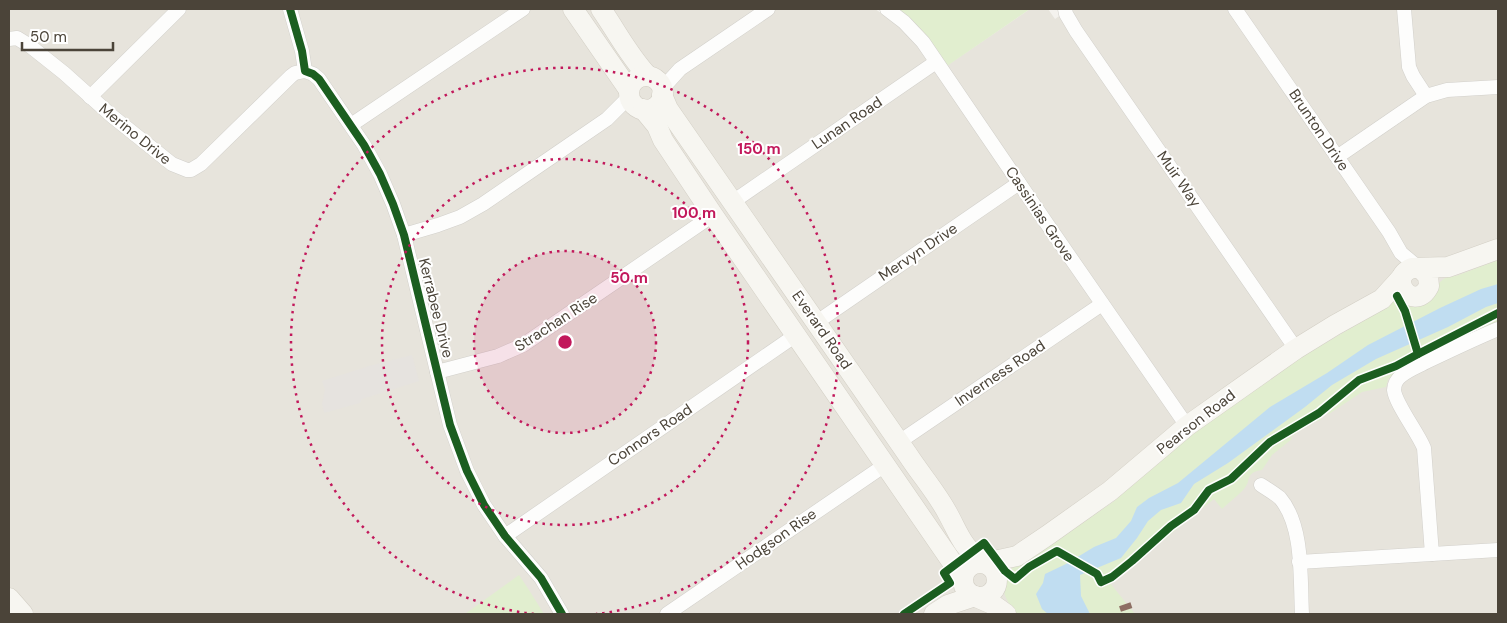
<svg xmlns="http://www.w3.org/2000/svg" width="1507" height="623" font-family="'DM Sans',sans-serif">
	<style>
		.residential { fill: #e7e4dc }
		.green { fill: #e1eecf }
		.parking { fill: #e6e3df }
		.water { fill: #c0ddf1 }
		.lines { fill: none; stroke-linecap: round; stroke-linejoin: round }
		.street-casing { stroke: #d2d0cb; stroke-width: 15 }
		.secondary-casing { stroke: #d3cfc5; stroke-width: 21 }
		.street { stroke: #fdfdfc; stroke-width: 14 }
		.secondary { stroke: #f7f6f1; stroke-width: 20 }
		.quiet { stroke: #8d6e63; stroke-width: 6; stroke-dasharray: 12 6; stroke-linecap: butt }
		.cycleway-casing { stroke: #fff; stroke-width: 11 }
		.cycleway { stroke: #1b5e20; stroke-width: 8 }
		.ring { fill: none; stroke: #c2185b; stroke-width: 2.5; stroke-dasharray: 2.5 5 }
		.labels { text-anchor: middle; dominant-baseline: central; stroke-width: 4; stroke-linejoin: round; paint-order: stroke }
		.street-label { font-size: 15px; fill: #4b4439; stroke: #fff }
		.centre { fill: #c2185b; stroke: #fff; stroke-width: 2.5 }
		.ring-label { font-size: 15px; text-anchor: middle; font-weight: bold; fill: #c2185b; stroke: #fff; stroke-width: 4; stroke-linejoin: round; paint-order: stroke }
	</style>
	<rect width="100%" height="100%" fill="#f4f2ee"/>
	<path class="residential" d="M9,9H875L896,23L915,42L936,73L1030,9H1048L1055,19L1069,9H1498V614H9Z"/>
	<g class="green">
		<path d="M898,9H1030L947,66L918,27Z"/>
		<path d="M1498,260V324L1395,372L1388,380L1386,387L1362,392L1329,414L1326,413L1321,416V420L1311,423L1291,437L1292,439L1272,455L1262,470C1244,473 1252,480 1244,489C1238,496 1229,502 1222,509L1214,499L1110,583L1135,614H1015C1004,596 995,581 1016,565C1020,562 1024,562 1028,561C1031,559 1035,556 1038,554L1113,502L1173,451L1175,445L1279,374L1281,368L1318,343L1324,344L1368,318L1391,302L1432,294C1439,283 1442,276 1456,276Z"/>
		<path d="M519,575L529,590L544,614H465Z"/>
	</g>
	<path class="parking" d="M412,355L419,381L362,399L360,403L324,413L322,404L325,390L322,381L369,366Z"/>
	<path class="water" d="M1498,284V303L1486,307L1448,327L1376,359L1332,385L1305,407L1228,463L1194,484L1181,503L1161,510L1148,521L1137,538L1121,558L1080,575L1081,596L1090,614H1048L1042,609L1036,594L1043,583L1045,574L1066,564L1094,547L1116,538L1131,521L1137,507L1149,498L1178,483L1270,407L1327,373L1368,345L1440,308L1481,289Z"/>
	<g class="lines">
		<g class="street-casing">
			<g id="street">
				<path d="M290,9L302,51L305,71L313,74L319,79L364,145L380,174L393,204L404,235L450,425L467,471L484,505L505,536L541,578L562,614"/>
				<path d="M887,9L904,22L923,42L1045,221L1187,426"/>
				<path d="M1065,9L1066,14L1076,31L1296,349"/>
				<path d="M1235,9L1389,232L1401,253L1420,269"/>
				<path d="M1404,9L1409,67L1413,76L1426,96"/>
				<path d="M9,39L17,38L30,46L64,73L112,116L172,164L187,170H191L201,164L291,76L295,73L305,71"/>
				<path d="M662,89L680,69L768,9"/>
				<path d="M90,97L179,9"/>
				<path d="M351,125L523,9"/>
				<path d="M1337,157L1426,96L1447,90L1498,87"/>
				<path d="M734,201L936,62"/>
				<path d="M404,235L438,225L460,217L483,204L607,119L629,97"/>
				<path d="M817,322L1019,183"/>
				<path d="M437,372L498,356L523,345L713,215"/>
				<path d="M899,442L1102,304"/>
				<path d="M1261,485C1267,489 1274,493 1280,498C1304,526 1300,579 1302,614"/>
				<path d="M505,536L796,335"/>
				<path d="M1432,554L1424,448C1418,433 1395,403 1394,390C1394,385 1397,379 1401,376C1408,370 1419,366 1428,361C1451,350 1474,339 1498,329"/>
				<path d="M1299,562L1498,550"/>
				<path d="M667,614L885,465"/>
			</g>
		</g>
		<g class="secondary-casing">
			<g id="secondary">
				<path d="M573,9L629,90"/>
				<path d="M601,9C617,32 629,56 648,76"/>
				<circle cx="646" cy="93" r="17"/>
				<path d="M662,95L668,109L908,455C921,475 937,493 948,514C960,536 962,547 984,563"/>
				<path d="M643,109L657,126L663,140L713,215L963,578"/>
				<path d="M1421,269L1428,276L1429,286C1415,314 1385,279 1412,268L1448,267L1498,249"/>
				<circle cx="980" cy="580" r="17"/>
				<path d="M985,563L1017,556L1048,535L1110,491L1187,426L1296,349L1335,325L1382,299L1401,278"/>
				<path d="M976,597L992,604L1006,614"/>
				<path d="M9,598L23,614"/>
				<path d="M934,614L948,605L975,596"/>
			</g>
		</g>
		<use href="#street" class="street"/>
		<use href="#secondary" class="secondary"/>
		<path class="quiet" d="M1120,609L1132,605"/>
		<g class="cycleway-casing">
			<g id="cycleway">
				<path d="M290,9L302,51L305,71L313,74L319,79L364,145L380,174L393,204L404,235L450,425L467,471L484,505L505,536L541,578L562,614"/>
				<path d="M1418,354L1498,313"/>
				<path d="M904,614L950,583L944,573L984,543L1005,571L1015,579L1029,567L1057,551L1097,574L1101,582L1112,577L1132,561L1171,526L1194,510L1209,490L1231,479L1270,442L1319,413L1359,380L1396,366L1418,354L1405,311L1397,296"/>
			</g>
		</g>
		<use href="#cycleway" class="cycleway"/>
	</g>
	<circle cx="565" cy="342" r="91" fill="#c2185b" fill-opacity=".12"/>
	<g class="ring">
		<circle cx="565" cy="342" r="91"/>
		<circle cx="565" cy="342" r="183"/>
		<path d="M534 614A274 274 0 1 1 596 614"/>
	</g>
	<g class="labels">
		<g class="street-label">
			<text transform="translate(847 123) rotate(-34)">Lunan Road</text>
			<text transform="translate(1319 130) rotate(56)">Brunton Drive</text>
			<text transform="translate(135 134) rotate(39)">Merino Drive</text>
			<text transform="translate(1179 179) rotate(55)">Muir Way</text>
			<text transform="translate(1040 214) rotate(56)">Cassinias Grove</text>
			<text transform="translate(918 252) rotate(-34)">Mervyn Drive</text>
			<text transform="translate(436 308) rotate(76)">Kerrabee Drive</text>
			<text transform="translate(556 322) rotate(-33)">Strachan Rise</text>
			<text transform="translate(822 330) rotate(55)">Everard Road</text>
			<text transform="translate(1000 373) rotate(-34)">Inverness Road</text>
			<text transform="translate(1196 422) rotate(-38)">Pearson Road</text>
			<text transform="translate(650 435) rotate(-34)">Connors Road</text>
			<text transform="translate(776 539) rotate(-35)">Hodgson Rise</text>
		</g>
	</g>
	<circle cx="565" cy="342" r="8" class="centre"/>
	<g class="ring-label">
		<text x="759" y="154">150 m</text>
		<text x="694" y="218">100 m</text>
		<text x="629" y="283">50 m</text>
	</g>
	<rect width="1507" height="623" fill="none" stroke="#4b4439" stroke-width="20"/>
	<path d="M22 42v8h91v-8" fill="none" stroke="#4b4439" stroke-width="2.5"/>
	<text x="30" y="42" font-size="15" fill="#4b4439" stroke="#ffffff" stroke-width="4" paint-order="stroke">50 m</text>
</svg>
